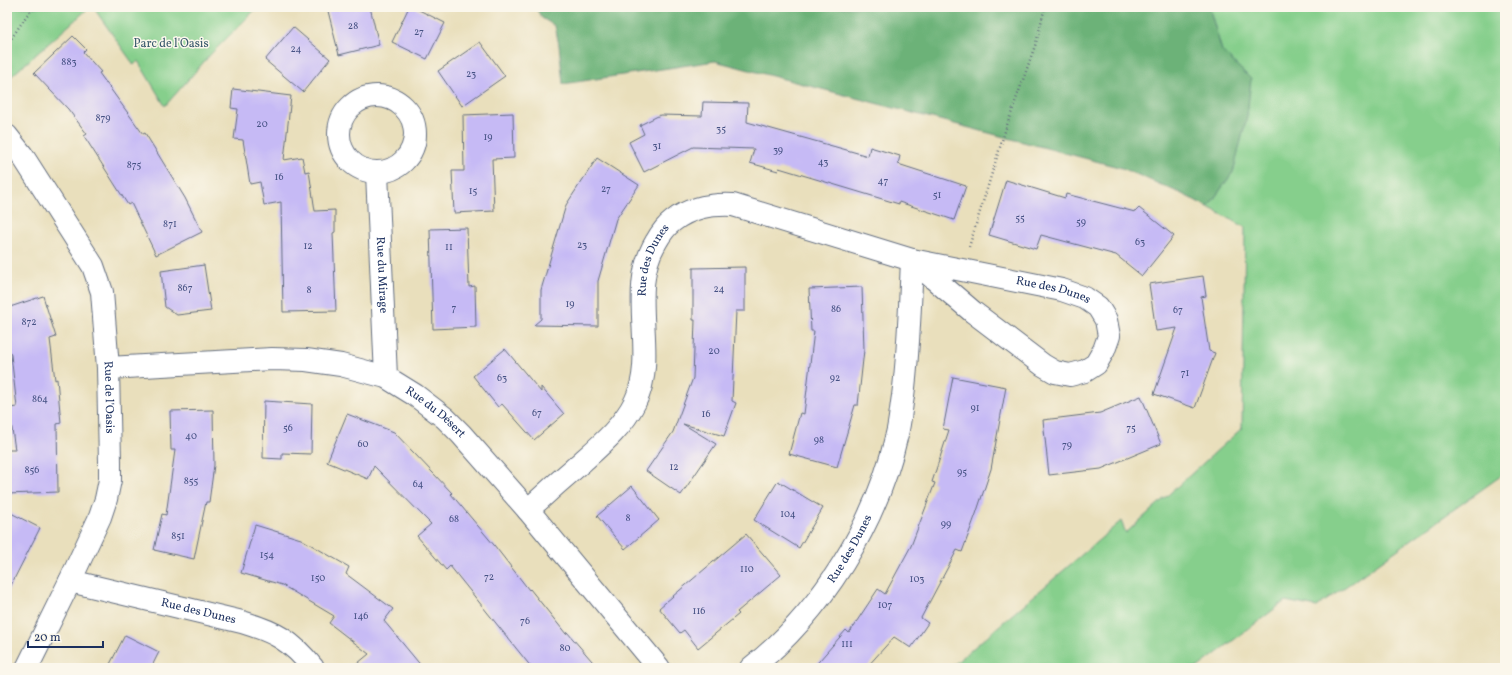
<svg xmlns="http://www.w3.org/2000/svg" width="1512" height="675" font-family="Vollkorn,serif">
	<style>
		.green { fill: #86cf8c; stroke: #507f75 }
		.forest { fill: #6cb278; stroke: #44706b }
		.building { fill: #c6baf5 }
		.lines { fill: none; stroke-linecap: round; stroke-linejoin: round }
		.minor-casing { stroke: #636d7f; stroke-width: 24 }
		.path { stroke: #636d7f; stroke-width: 2.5; stroke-dasharray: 1 3; stroke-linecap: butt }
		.minor { stroke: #fff; stroke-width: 22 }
		.labels { text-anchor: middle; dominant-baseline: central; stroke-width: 3; stroke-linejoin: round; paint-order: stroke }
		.number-label { font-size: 10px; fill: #465284 }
		.park-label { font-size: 12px; fill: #36576a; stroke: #fbf7ec }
		.street-label { font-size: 12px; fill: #1b2f5e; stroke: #fbf7ec }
	</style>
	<rect width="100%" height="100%" fill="#fbf7ec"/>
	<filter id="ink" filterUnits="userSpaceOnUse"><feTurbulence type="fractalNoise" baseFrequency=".025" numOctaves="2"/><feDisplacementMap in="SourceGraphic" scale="8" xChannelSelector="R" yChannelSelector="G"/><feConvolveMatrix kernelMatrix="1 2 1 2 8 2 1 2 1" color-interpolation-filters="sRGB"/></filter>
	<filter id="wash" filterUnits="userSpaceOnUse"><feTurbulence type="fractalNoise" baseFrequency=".012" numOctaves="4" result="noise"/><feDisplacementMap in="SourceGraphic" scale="16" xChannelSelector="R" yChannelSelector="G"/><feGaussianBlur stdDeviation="0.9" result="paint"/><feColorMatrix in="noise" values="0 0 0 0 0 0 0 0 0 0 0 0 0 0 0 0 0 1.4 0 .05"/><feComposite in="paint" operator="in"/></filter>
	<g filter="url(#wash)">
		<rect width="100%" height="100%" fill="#e9dfbc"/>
		<g class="green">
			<path d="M7,7H90L7,80Z"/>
			<path d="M93,7H258L210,55L165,106L138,61L134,65Z"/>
			<path d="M1209,7H1505V473L1317,607L1285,601L1197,668H950L1121,521L1126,533L1242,428L1245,227L1208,207L1233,172L1247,116L1250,79L1222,51Z"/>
		</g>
		<path class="forest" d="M535,7H1209L1222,51L1251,79L1247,116L1233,172L1208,207L1180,193L1122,168L715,61L563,84L559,45L555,26L542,18Z"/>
		<g id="blocks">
			<g class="building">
				<path d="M327,7H370L379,45L339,55Z"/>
				<path d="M409,7H413L445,23L427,59L392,42Z"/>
				<path d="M293,27L330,59L303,92L265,60Z"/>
				<path d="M73,36L86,49L83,52L101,72L99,73L143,134L145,133L185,198L202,232L156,255L131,203L128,205L84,136L87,134L68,109L34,73Z"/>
				<path d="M480,42L505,76L462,106L438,71Z"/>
				<path d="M233,89L291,96L284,160L302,157L305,172L309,171L315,211L335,210V232L333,233L336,311L283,312L281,202L264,205L260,182L250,184L243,140L234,139L238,109L231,108Z"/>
				<path d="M703,102L748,103L747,122L868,156L870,147L900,156L898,164L966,186L954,220L899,202V204L779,168L778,171L750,163L754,149L693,147L644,172L629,142L644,134L640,125L660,115L702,116Z"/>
				<path d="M513,113L514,158L492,159L494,211L454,213L452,171H464L463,115Z"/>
				<path d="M597,158L639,185L616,219L598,281V326L534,325L541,319V290L566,205Z"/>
				<path d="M1006,180L1065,198L1066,194L1135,212L1139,208L1174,236L1142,276L1116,255L1041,235L1036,249L989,235Z"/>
				<path d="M467,228L469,287L475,286L476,327L433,329L430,229Z"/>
				<path d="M204,265L211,311L177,315L165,307L161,271Z"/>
				<path d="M745,267V311H736L732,401L736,403L724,436L683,424L716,444L681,495L646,471L673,432L693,378L695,320H693V268Z"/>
				<path d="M1203,276L1206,296L1201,297L1209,351L1215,353L1195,408L1154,394L1177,328L1156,331L1149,284Z"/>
				<path d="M862,287L864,350L858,405H855L837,467L789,454L800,413L804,414L814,331H811L809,289Z"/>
				<path d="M43,296L56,337L50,339L55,380L57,379L61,423L57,424L58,492L7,494V450H15L9,408L17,407L11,355L7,343V308Z"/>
				<path d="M505,349L541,392V387L564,414L534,440L502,404L498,407L473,376Z"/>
				<path d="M953,377L1006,387L991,469L976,514L962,552L957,550L921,618L928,623L911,648L894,637L866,668H813L846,630L849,633L878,589L885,594L911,546L935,483L932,482L949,430L943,429Z"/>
				<path d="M1141,396L1161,444L1101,469L1049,475L1043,420L1100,413Z"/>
				<path d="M264,401L312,404L311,454L282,453V459L263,458Z"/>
				<path d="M213,410L214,465L209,502H206L194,559L154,550L162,514L166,515L175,450H171L170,411Z"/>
				<path d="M347,414L394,432L452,493L451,494L494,545L529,590L530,589L566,634L567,632L598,668H532L450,566L446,570L417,536L431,524L374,466L368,479L327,462Z"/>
				<path d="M778,481L823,508L799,548L754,520Z"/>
				<path d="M632,486L659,520L625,549L597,516Z"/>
				<path d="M7,511L40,528L7,593Z"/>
				<path d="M255,525L301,539L349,567L346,574L393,609L384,621L423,668H352L369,654L329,623L334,616L282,585L241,573Z"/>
				<path d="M746,534L781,575L737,612L739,614L698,648L684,630L680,633L659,608Z"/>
				<path d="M125,635L159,652L151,668H108Z"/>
			</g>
		</g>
	</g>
	<g filter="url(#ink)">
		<use href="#blocks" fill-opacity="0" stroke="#636d7f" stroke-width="1"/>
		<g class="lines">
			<g class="minor-casing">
				<g id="minor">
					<circle cx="377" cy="134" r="38"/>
					<path id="s1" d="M7,136L22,155L93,266L102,292L108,368L110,462V480L106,499L100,517L70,581L27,668"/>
					<path id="s2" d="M377,173L386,377"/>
					<path id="s3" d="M108,368L272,359L306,360L341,365L386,377L415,395L445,418L461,434L528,510L659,668"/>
					<path id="s4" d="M528,510C546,493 564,477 583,461C602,444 623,426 635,402C659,355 626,291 656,242C661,233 665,227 673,221C691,207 711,204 733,205L912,260L1062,290L1085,298L1098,307L1106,320L1109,336L1104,350L1096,364L1085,371L1070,375L1055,372L1043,365L973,312L912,260"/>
					<path id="s5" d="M70,581L242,622C275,632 291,640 313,668"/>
					<path id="s6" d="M751,668C822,612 877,523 897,434C900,422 901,408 903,396C909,350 910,305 912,260"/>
				</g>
			</g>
			<g class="path">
				<path d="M7,45L27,15L36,7"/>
				<path d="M969,247L1006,128L1036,43L1045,7"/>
			</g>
			<use href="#minor" class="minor"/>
		</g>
	</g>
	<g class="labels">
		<g class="number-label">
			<text x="353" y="26">28</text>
			<text x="419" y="32">27</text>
			<text x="296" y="49">24</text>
			<text x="69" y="62">883</text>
			<text x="471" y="74">23</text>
			<text x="103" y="118">879</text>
			<text x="262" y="124">20</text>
			<text x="721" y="129">35</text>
			<text x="488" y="137">19</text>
			<text x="657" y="146">31</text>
			<text x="778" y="150">39</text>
			<text x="823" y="162">43</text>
			<text x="134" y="165">875</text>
			<text x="279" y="177">16</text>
			<text x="883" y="181">47</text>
			<text x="606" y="189">27</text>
			<text x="473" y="191">15</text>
			<text x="937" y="195">51</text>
			<text x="1020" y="218">55</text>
			<text x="1081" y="222">59</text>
			<text x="170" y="224">871</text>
			<text x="1140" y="242">63</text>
			<text x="582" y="245">23</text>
			<text x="308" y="246">12</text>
			<text x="449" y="247">11</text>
			<text x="185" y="288">867</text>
			<text x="719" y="289">24</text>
			<text x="309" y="290">8</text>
			<text x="570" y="304">19</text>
			<text x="454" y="308">7</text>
			<text x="836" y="309">86</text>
			<text x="1178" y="310">67</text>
			<text x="29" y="322">872</text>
			<text x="714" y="351">20</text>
			<text x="1185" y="373">71</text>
			<text x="502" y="378">63</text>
			<text x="835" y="378">92</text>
			<text x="40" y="399">864</text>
			<text x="975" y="408">91</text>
			<text x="537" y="413">67</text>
			<text x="706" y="414">16</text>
			<text x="288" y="428">56</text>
			<text x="1131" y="428">75</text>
			<text x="191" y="436">40</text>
			<text x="819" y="440">98</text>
			<text x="363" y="444">60</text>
			<text x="1067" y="445">79</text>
			<text x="674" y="467">12</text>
			<text x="32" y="470">856</text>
			<text x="962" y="472">95</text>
			<text x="191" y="481">855</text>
			<text x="418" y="484">64</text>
			<text x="788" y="514">104</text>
			<text x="628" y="518">8</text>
			<text x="454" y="519">68</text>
			<text x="946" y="524">99</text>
			<text x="178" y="536">851</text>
			<text x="267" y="555">154</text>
			<text x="747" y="569">110</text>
			<text x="489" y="577">72</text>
			<text x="318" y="578">150</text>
			<text x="917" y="579">103</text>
			<text x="885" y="605">107</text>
			<text x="699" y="611">116</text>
			<text x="361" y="616">146</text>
			<text x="525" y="621">76</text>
			<text x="847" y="644">111</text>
			<text x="565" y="648">80</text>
		</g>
		<g class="park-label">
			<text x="171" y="44">Parc de l'Oasis</text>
		</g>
		<g class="street-label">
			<text stroke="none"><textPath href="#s4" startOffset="298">Rue des Dunes</textPath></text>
			<text stroke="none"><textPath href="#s2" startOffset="102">Rue du Mirage</textPath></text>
			<text stroke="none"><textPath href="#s4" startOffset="739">Rue des Dunes</textPath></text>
			<text stroke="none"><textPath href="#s1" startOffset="289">Rue de l'Oasis</textPath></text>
			<text stroke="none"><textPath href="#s3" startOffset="341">Rue du Désert</textPath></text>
			<text stroke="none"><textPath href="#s6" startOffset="156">Rue des Dunes</textPath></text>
			<text stroke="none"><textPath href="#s5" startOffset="132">Rue des Dunes</textPath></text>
		</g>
	</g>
	<rect width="1512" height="675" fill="none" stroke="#fbf7ec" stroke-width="24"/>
	<path d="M28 641v6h75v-6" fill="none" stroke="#1b2f5e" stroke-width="2"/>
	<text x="34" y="641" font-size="12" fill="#1b2f5e" stroke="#fbf7ec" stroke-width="3" paint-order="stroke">20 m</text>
</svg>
